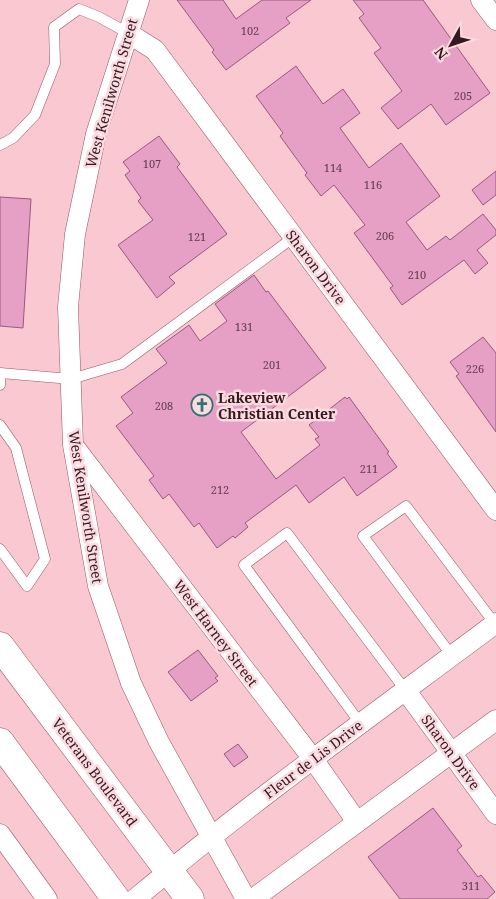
<svg xmlns="http://www.w3.org/2000/svg" width="496" height="899" font-family="'Noto Serif',serif">
	<style>
		.building { fill: #e6a0c6; stroke: #98597c }
		.lines { fill: none; stroke-linecap: round; stroke-linejoin: round }
		.service-casing { stroke: #9c5666; stroke-width: 11 }
		.minor-casing { stroke: #9c5666; stroke-width: 21 }
		.primary-casing { stroke: #9c5666; stroke-width: 29 }
		.service { stroke: #fff; stroke-width: 10 }
		.minor { stroke: #fff; stroke-width: 20 }
		.primary { stroke: #fff; stroke-width: 28 }
		.labels { text-anchor: middle; dominant-baseline: central; stroke-width: 5; stroke-linejoin: round; paint-order: stroke }
		.number-label { font-size: 11px; fill: #623b4a }
		.street-label { font-size: 14px; fill: #361920; stroke: #fbdae0 }
		.poi-label { font-size: 14px; font-weight: bold; fill: #361920; stroke: #fbdae0; text-anchor: start }
	</style>
	<rect width="100%" height="100%" fill="#f9c8d1"/>
	<g class="building">
		<path d="M177,0H223L236,19L262,0H311L286,18L290,23L226,70L212,52L214,50Z"/>
		<path d="M353,0H423L490,93L446,125L431,104L398,129L381,108L402,91L374,53L381,48L359,18L364,14Z"/>
		<path d="M296,66L323,104L343,89L360,113L340,128L369,168L401,143L440,196L406,222L427,250L446,236L450,240L483,214L496,230V235L477,250L488,263L475,274L464,260L402,305L390,288L393,286L354,233L365,225L334,185L321,196L305,175L307,173L280,136L283,133L256,96Z"/>
		<path d="M159,136L180,164L177,167L227,234L169,277L175,283L157,298L118,245L153,220L138,201L141,198L125,175L130,171L123,162Z"/>
		<path d="M496,171V195L483,205L472,190Z"/>
		<path d="M0,197L31,199L23,328L0,326Z"/>
		<path d="M254,275L266,292L268,291L326,368L241,432L276,479L320,445L315,439L319,437L309,425L345,397L347,399L349,397L389,452L387,453L397,467L357,496L344,477L309,503L296,485L245,523L248,527L235,538L233,536L217,548L199,523L194,527L169,494L163,499L149,480L154,476L116,426L133,413L121,397L167,363L156,349L189,325L200,341L227,321L215,304Z"/>
		<path d="M483,337L496,353V432L456,376L459,374L450,362Z"/>
		<path d="M198,650L218,676L215,678L218,681L191,701L168,672Z"/>
		<path d="M238,744L248,757L234,767L224,754Z"/>
		<path d="M433,808L462,846L457,850L478,877L481,875L495,892L487,899H400L368,857Z"/>
	</g>
	<g class="lines">
		<g class="service-casing">
			<g id="service">
				<path d="M0,145L13,138L35,115L55,64L54,27L79,9L99,17L128,33"/>
				<path d="M0,385V373L71,379L122,364L294,237"/>
				<path d="M0,425L16,448L45,559L27,586L0,549"/>
				<path d="M452,656L363,536L406,506L495,624"/>
				<path d="M360,723L244,565L287,533L406,691"/>
			</g>
		</g>
		<g class="minor-casing">
			<g id="minor">
				<path d="M139,0L96,134L75,234L68,307L73,445L98,586L131,683L159,742L246,899"/>
				<path d="M481,0L496,20"/>
				<path d="M128,33L155,50L496,510"/>
				<path d="M76,449L313,759L357,822"/>
				<path d="M406,691L496,814"/>
				<path d="M0,834L47,899"/>
				<path d="M135,899C251,802 374,714 496,623"/>
				<path d="M253,899L496,720"/>
			</g>
		</g>
		<g class="primary-casing">
			<g id="primary">
				<path d="M0,646L190,899"/>
				<path d="M0,742L116,899"/>
			</g>
		</g>
		<use href="#service" class="service"/>
		<use href="#minor" class="minor"/>
		<use href="#primary" class="primary"/>
	</g>
	<defs>
		<g id="church-ring" transform="scale(1.125)"><circle r="9.5" fill="#fbdae0" stroke="#2d756e" stroke-width="1.5"/><path d="M-1.2-6h2.4v3.5h3.3v2.4h-3.3V6h-2.4V-.1h-3.3v-2.4h3.3Z" fill="#2d756e"/></g>
	</defs>
	<g fill-rule="evenodd">
		<use href="#church-ring" x="202" y="405"/>
	</g>
	<g class="labels">
		<g class="number-label">
			<text x="250" y="30">102</text>
			<text x="463" y="95">205</text>
			<text x="152" y="163">107</text>
			<text x="333" y="167">114</text>
			<text x="373" y="184">116</text>
			<text x="385" y="235">206</text>
			<text x="197" y="236">121</text>
			<text x="417" y="274">210</text>
			<text x="244" y="326">131</text>
			<text x="272" y="364">201</text>
			<text x="475" y="368">226</text>
			<text x="164" y="405">208</text>
			<text x="369" y="468">211</text>
			<text x="220" y="489">212</text>
			<text x="471" y="885">311</text>
		</g>
		<g class="street-label">
			<text transform="translate(111 93) rotate(-74)">West Kenilworth Street</text>
			<text transform="translate(316 267) rotate(53)">Sharon Drive</text>
			<text transform="translate(86 507) rotate(81)">West Kenilworth Street</text>
			<text transform="translate(216 633) rotate(53)">West Harney Street</text>
			<text transform="translate(451 752) rotate(54)">Sharon Drive</text>
			<text transform="translate(313 759) rotate(-37)">Fleur de Lis Drive</text>
			<text transform="translate(95 772) rotate(53)">Veterans Boulevard</text>
		</g>
		<g class="poi-label">
			<text x="218" y="397">Lakeview<tspan x="218" dy="16">Christian Center</tspan></text>
		</g>
	</g>
	<g transform="translate(451 45) rotate(230)" stroke="#fbdae0" stroke-width="4" paint-order="stroke">
	<path d="M0-4L9 19L0 12L-9 19Z" fill="#361920"/>
	<text y="-8" font-size="14" font-weight="bold" text-anchor="middle" fill="#361920">N</text>
	</g>
</svg>
